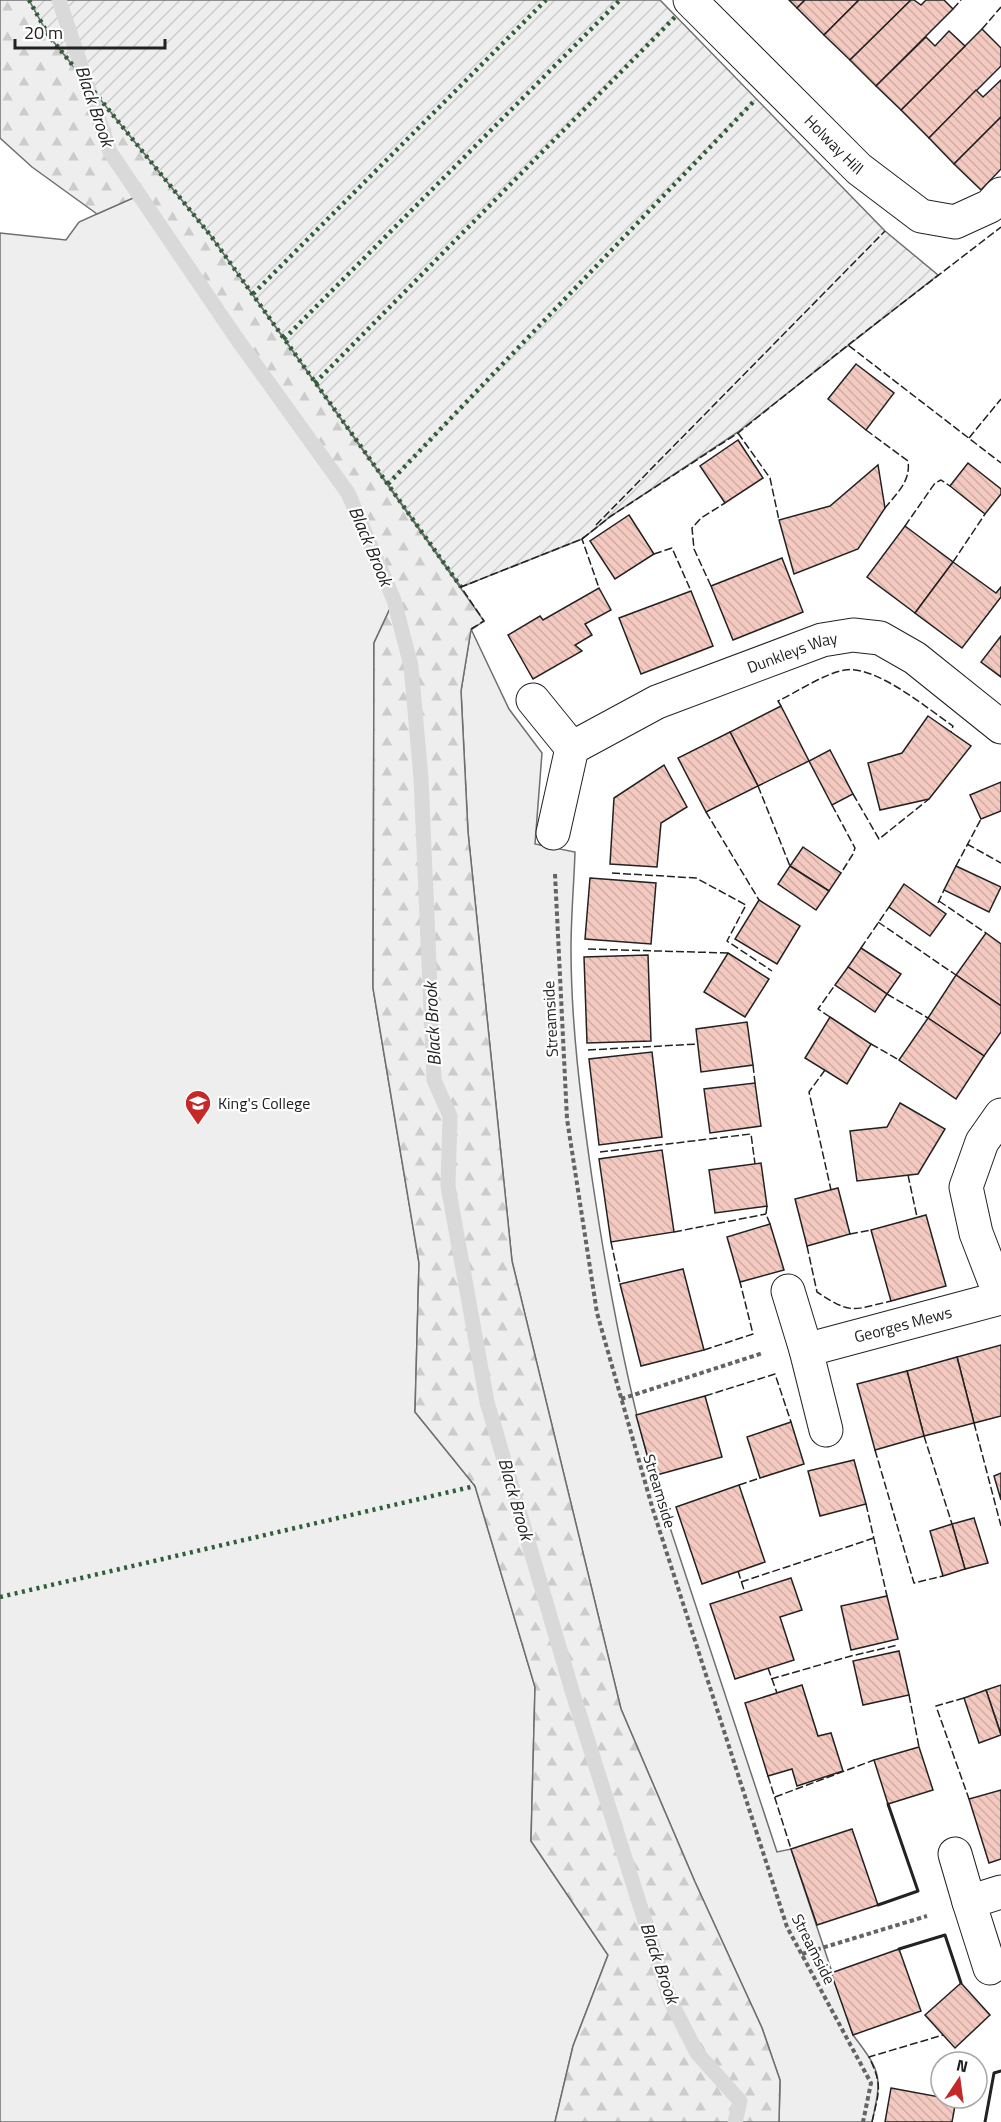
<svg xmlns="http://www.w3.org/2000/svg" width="1001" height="2122" font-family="'Titillium Web',sans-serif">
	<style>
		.green { fill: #eee; stroke: #6f6f6f; stroke-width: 1.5 }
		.forest { fill: url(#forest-firs); stroke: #6f6f6f; stroke-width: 1.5 }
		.garden { fill: url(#garden-furrows); stroke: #6f6f6f; stroke-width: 1.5 }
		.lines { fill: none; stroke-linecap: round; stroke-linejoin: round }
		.stream { stroke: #d9d9d9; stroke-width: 15 }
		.building { fill: url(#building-back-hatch); stroke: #222; stroke-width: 1.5 }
		.minor-casing { stroke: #222; stroke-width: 35 }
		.path { stroke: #646464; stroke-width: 4; stroke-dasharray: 4.5 3; stroke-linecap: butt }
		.minor { stroke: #fff; stroke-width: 33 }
		.hedge { stroke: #2f5e38; stroke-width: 4.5; stroke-dasharray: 3 4.5; stroke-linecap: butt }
		.fence { stroke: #222; stroke-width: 1.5; stroke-dasharray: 8 3; stroke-linecap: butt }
		.wall { stroke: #222; stroke-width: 3 }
		.labels { text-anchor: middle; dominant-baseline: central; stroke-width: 4.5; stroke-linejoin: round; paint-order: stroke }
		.street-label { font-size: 16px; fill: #222; stroke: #fff }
		.poi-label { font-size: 16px; fill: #222; stroke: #fff; text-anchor: start }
		.water-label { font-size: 18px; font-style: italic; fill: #222; stroke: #fff }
	</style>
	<defs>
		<pattern id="forest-firs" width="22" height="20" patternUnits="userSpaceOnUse" patternTransform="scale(1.5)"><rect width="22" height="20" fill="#eee"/><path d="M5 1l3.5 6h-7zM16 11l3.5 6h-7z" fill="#ccc"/></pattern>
		<pattern id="garden-furrows" width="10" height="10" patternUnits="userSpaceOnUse" patternTransform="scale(1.5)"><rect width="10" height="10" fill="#eee"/><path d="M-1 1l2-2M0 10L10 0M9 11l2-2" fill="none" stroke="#ccc"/></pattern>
		<pattern id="building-back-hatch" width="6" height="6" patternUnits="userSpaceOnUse" patternTransform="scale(1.5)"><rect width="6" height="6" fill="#f3c9c0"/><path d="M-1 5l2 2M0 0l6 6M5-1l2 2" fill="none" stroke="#d0aca5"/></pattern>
	</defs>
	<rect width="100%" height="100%" fill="#fff"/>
	<g class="green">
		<path d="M139,195L237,339L348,493L394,600L374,643L373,988L419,1263L415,1412L475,1486L535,1687L531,1841L608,1955L573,2046L555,2122H0V233L66,240L79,222Z"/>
		<path d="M471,629L509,709L542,753L535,844L575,852C574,884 571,916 571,948C571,1025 581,1102 592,1178C607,1279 625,1379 653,1476L777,1852L791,1849L853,2035C882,2073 882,2076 872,2122H779L780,2080L762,2028L695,1882L621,1709L512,1261L468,832L461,691Z"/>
	</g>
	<path class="forest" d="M0,0H29L49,36L211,236L484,621L471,630L461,691L468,832L512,1261L621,1709L695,1882L762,2028L780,2080L779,2122H555L573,2046L608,1955L531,1841L535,1687L475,1486L415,1412L419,1263L373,988L374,643L394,600L348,493L237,339L140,195L97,214L32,167L0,138Z"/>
	<path class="garden" d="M29,0H660L885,231L938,275L738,432L611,516L582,539L461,587L211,236L49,36Z"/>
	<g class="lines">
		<path class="stream" d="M59,0L110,152L237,339L348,493L394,600L411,666L421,778L434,1080L450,1116L448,1186L487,1402L573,1694L670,2000L697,2053L740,2101L735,2122"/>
	</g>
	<g class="building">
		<path d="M789,0H805L797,8Z"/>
		<path d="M805,0H859L824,35L797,8Z"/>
		<path d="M859,0H911L850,60L824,35Z"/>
		<path d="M911,0H914L921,5L926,0H944L953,9L876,86L850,60Z"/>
		<path d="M982,29L1001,48V66L929,138L901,110Z"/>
		<path d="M949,31L965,46L901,110L876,86L926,37L935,46Z"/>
		<path d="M1001,80V117L954,164L929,138L976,90L983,97Z"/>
		<path d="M1001,117V169L981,190L954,164Z"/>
		<path d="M856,364L894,393L866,430L828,399Z"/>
		<path d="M738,440L763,478L725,503L700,466Z"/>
		<path d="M968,463L1001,489V494L985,514L950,486Z"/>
		<path d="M878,465L885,508L858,549L794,574L779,520L830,506Z"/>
		<path d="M629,515L654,554L615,579L590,541Z"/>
		<path d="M905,526L953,562L915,613L867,577Z"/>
		<path d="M782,558L803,612L733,640L711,586Z"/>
		<path d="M953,562L996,593L1001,587V597L962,648L915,613Z"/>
		<path d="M599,588L611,610L585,624L592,635L575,645L582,651L533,679L508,635L540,616L543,620Z"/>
		<path d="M691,591L713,646L641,674L619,618Z"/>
		<path d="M1001,636V677L981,662Z"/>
		<path d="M781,706L809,761L758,786L730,732Z"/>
		<path d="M928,716L971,746L929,799L880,810L868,763L902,753Z"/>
		<path d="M730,732L758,786L706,812L678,758Z"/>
		<path d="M830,750L853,794L832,805L809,761Z"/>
		<path d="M664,765L687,807L661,823L657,867L610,864L614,798Z"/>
		<path d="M1001,782V811L981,819L970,795Z"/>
		<path d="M803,847L841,873L829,891L790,866Z"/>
		<path d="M790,866L829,891L816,910L778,884Z"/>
		<path d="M956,866L1001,887L989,912L944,890Z"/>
		<path d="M590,878L656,883L651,944L585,939Z"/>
		<path d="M904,884L946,914L930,936L889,907Z"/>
		<path d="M759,900L800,926L777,964L735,939Z"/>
		<path d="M986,933L1001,944V1006L956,975Z"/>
		<path d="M861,948L901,974L887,994L848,967Z"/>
		<path d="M728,953L769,979L745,1017L704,992Z"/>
		<path d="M648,955L651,1041L587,1043L584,957Z"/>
		<path d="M848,967L887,994L875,1012L835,985Z"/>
		<path d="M956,975L1001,1006V1032L984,1056L928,1018Z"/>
		<path d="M830,1017L871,1044L847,1084L805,1058Z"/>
		<path d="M928,1018L984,1056L956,1099L899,1060Z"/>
		<path d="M747,1022L753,1065L701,1072L696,1029Z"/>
		<path d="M652,1052L662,1137L599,1145L589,1059Z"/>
		<path d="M755,1083L761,1126L710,1133L704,1089Z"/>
		<path d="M900,1103L945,1129L918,1174L857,1181L850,1131L887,1127Z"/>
		<path d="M662,1150L674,1232L611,1242L599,1159Z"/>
		<path d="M761,1163L767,1206L715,1213L709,1170Z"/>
		<path d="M838,1188L850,1234L807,1246L795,1199Z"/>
		<path d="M926,1215L946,1286L891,1301L871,1230Z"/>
		<path d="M770,1224L784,1270L740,1282L727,1237Z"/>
		<path d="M683,1269L704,1350L641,1366L620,1284Z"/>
		<path d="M1001,1345V1416L974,1423L957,1357Z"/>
		<path d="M957,1357L974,1423L924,1436L907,1371Z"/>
		<path d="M907,1371L924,1436L875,1450L857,1384Z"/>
		<path d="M705,1396L722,1457L653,1476L636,1415Z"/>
		<path d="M791,1422L804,1464L760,1478L747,1437Z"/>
		<path d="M854,1460L866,1504L820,1516L808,1471Z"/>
		<path d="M1001,1473V1500L994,1476Z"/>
		<path d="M739,1485L765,1562L702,1584L676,1507Z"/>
		<path d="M974,1518L988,1563L965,1569L952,1524Z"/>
		<path d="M952,1524L965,1569L943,1576L930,1531Z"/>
		<path d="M791,1578L802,1610L780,1617L794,1660L735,1679L710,1604Z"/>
		<path d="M887,1596L898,1639L851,1650L841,1606Z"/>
		<path d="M899,1651L909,1695L863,1705L853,1661Z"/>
		<path d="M802,1685L818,1736L831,1733L843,1771L797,1786L792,1769L768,1776L745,1703Z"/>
		<path d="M1001,1685V1734L986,1690Z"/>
		<path d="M986,1690L1001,1735L979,1743L964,1698Z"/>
		<path d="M919,1747L933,1790L888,1804L874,1760Z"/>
		<path d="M1001,1790V1859L989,1863L969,1799Z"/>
		<path d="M852,1829L878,1905L817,1925L791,1849Z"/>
		<path d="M899,1949L921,2011L853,2035L831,1973Z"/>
		<path d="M961,1983L990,2015L955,2048L925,2015Z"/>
		<path d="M891,2088L956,2100L952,2122H885Z"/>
	</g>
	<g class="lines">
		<g class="minor-casing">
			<g id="minor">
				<path id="s1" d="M690,0L859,169L921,216L955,222L990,206L1001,194"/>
				<path d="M533,700L572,748"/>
				<path id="s2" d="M553,833L572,748L657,702L822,640L853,635L880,638L915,658L1001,727"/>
				<path d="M1001,1115L982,1142L966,1187L976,1233L1001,1298"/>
				<path id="s3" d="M788,1291L806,1350L1001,1298"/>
				<path d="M806,1350L826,1430"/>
				<path d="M955,1854L969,1902L1001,1892"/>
				<path d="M969,1902L990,1968"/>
			</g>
		</g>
		<g class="path">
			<path d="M555,874L567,1119L597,1313L653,1510L787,1927L871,2083L863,2122"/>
			<path d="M621,1399L763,1353"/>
			<path d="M802,1954L927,1916"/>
		</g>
		<use href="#minor" class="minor"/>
		<g class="hedge">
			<path d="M29,0L49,36L211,236L461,587"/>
			<path d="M253,294L546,0"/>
			<path d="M284,339L620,0"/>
			<path d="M315,383L676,16"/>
			<path d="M388,484L756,99"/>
			<path d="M0,1597L475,1486"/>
		</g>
		<g class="fence">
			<path d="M953,9L961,0"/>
			<path d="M982,29L1001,7"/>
			<path d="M848,345L1001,227"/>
			<path d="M866,430L908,461C911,481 897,493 885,508"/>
			<path d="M738,433L770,478L779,520"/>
			<path d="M969,438L1001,399"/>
			<path d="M596,525L885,231"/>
			<path d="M905,526L935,483L941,480L950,486"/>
			<path d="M584,537L582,539L599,588"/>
			<path d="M654,554L672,548L691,591"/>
			<path d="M953,562L985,514"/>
			<path d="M711,586L694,549L692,528L701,518L725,503"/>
			<path d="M471,629L484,621L461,587L582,539L611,516L738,433L848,345L1001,463"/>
			<path d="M781,706L778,701C797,692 825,673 845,670C876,665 928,709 953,726L951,732"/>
			<path d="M758,786L790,866"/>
			<path d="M853,794L879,839L929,799"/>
			<path d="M832,805L855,848L853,854L841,873"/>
			<path d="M706,812L759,900"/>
			<path d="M967,844L1001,863"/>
			<path d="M956,866L981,819"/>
			<path d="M612,873L696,878L746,905L727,941L772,971"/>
			<path d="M939,901L986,933"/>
			<path d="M938,903L944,890"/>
			<path d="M878,922L956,975"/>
			<path d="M861,948L889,907"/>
			<path d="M588,949L728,953"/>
			<path d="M887,994L928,1018"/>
			<path d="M830,1017L818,1009L835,985"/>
			<path d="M871,1044L899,1060"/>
			<path d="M588,1050L698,1044"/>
			<path d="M753,1065L755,1083"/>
			<path d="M825,1070L809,1092L831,1190"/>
			<path d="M600,1152L751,1134L755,1164"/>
			<path d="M908,1175L917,1217"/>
			<path d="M767,1206L766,1214L770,1224"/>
			<path d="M674,1232L766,1214"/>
			<path d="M850,1234L871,1230"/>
			<path d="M611,1242L620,1284"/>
			<path d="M807,1246L817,1292C852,1315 852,1310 891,1301"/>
			<path d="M704,1350L753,1334L740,1282"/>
			<path d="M705,1396L775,1374L791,1422"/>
			<path d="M974,1423L1001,1526"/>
			<path d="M924,1436L952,1524"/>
			<path d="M875,1450L914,1583L943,1576"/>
			<path d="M739,1485L760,1478"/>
			<path d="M866,1504L887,1596"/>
			<path d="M738,1571L745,1593"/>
			<path d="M741,1582L874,1538"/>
			<path d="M768,1668L777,1693"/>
			<path d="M771,1679L851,1656L898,1645"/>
			<path d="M909,1695L919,1747"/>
			<path d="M964,1698L936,1706L969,1799"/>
			<path d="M768,1776L791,1849"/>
			<path d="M775,1797L874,1760"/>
			<path d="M872,2122C879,2091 883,2086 869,2057L943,2035"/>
		</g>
		<g class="wall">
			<path d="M878,1905L918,1891L888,1804"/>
			<path d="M899,1949L945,1935L961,1983"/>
			<path d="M985,2122L994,2073L1001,2071"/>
		</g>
	</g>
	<defs>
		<g id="school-pin" transform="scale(1.35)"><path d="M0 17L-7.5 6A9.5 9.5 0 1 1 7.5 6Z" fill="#c62828" stroke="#fff"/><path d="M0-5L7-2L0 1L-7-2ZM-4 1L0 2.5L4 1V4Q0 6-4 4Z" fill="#fff"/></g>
	</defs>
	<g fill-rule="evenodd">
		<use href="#school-pin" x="198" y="1103"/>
	</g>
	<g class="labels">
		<g class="street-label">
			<text stroke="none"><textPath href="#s1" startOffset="204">Holway Hill</textPath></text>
			<text stroke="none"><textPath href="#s2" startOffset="328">Dunkleys Way</textPath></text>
			<text transform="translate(550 1019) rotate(-93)">Streamside</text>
			<text stroke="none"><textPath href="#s3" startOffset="162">Georges Mews</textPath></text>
			<text transform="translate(660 1491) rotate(73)">Streamside</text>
			<text transform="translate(814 1949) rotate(63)">Streamside</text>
		</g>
		<g class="poi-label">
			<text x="218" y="1103">King's College</text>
		</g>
		<g class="water-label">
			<text transform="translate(95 106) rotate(71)">Black Brook</text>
			<text transform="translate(371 546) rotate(67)">Black Brook</text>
			<text transform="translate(432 1024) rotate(-93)">Black Brook</text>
			<text transform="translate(516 1499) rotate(74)">Black Brook</text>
			<text transform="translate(660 1963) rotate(71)">Black Brook</text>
		</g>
	</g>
	<g transform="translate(959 2080) rotate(13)"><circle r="28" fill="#ffffff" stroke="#a7a7a7" stroke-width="1.5"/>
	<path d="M0-4.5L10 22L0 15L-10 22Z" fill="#c62828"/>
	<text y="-9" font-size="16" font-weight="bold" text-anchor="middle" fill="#222222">N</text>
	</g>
	<path d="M15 39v9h150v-9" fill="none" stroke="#222222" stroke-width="3"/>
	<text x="24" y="39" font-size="18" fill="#222222" stroke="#ffffff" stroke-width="4.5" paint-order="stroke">20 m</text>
</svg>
